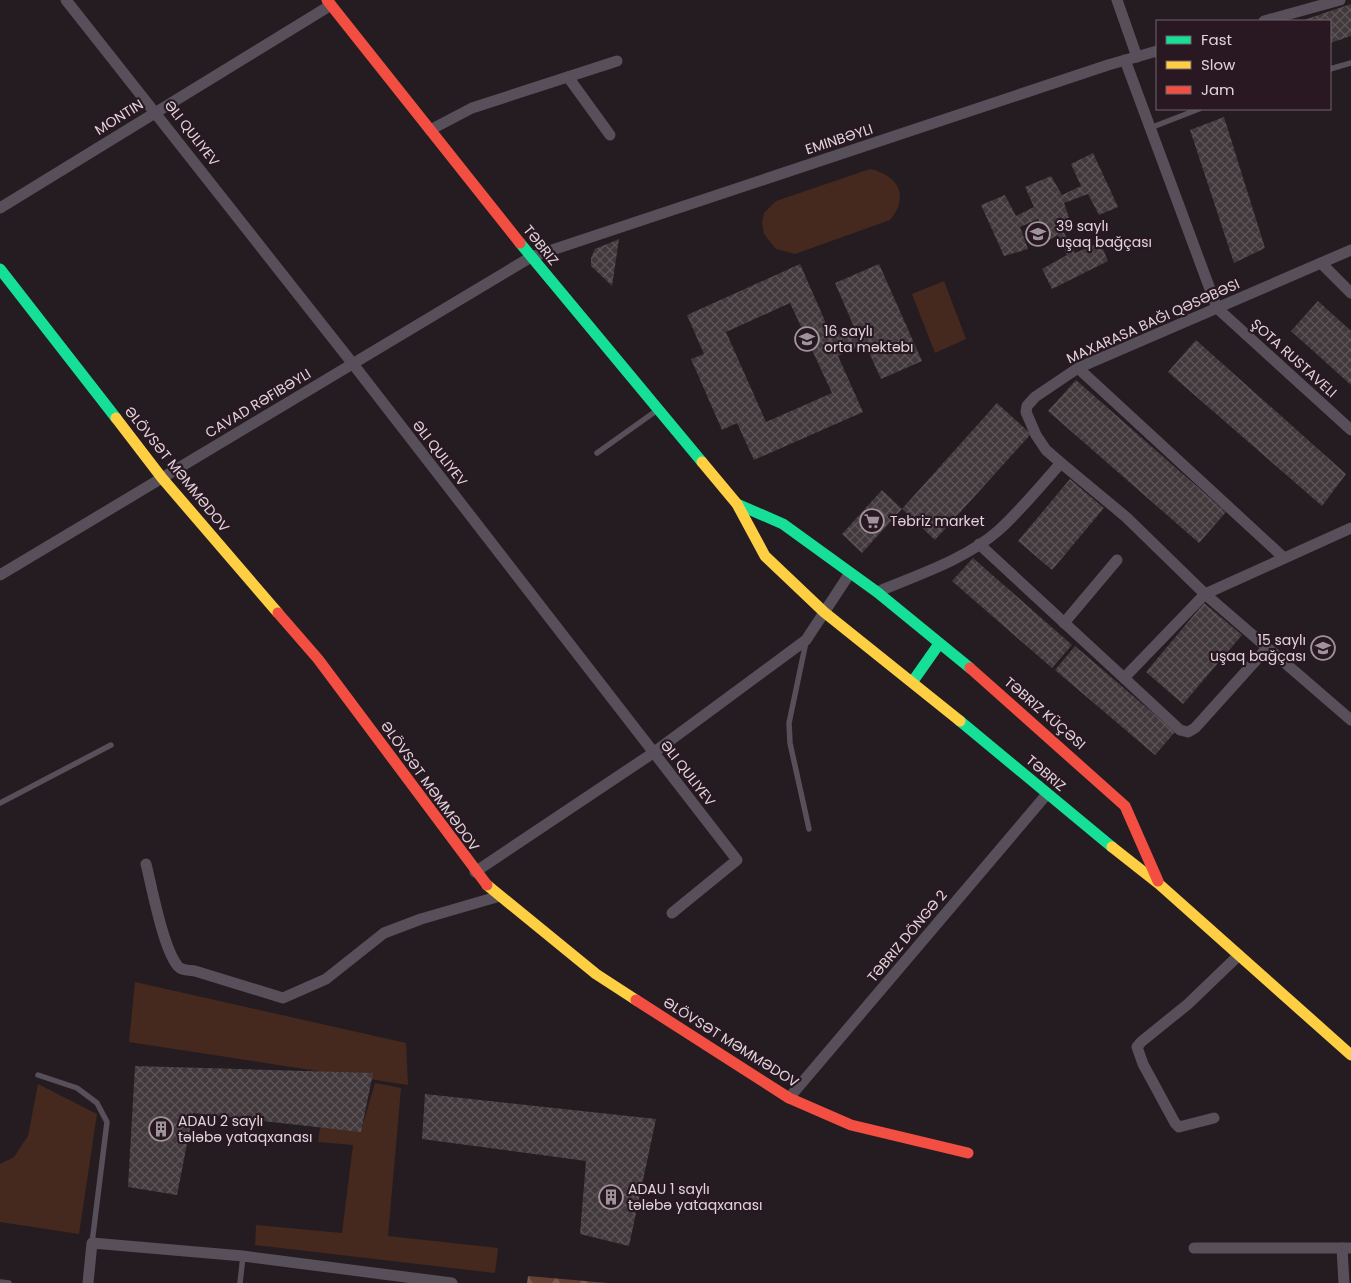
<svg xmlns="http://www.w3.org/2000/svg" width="1351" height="1283" font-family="Poppins,sans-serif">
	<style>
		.grass { fill: #45291e }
		.forest { fill: url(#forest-firs) }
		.building { fill: url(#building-cross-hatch); fill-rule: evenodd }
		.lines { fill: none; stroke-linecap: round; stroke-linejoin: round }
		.lane { stroke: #574f5a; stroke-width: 5.5 }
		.street { stroke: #574f5a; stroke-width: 11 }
		.fast { stroke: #16e098; stroke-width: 11 }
		.slow { stroke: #ffcf43; stroke-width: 11 }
		.jam { stroke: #f24e42; stroke-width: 11 }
		.labels { text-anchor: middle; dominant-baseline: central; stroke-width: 4.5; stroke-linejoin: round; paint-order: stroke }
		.street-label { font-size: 14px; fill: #e0d4da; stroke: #291822 }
		.poi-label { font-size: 14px; fill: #e0d4da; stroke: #291822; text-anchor: start }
	</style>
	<defs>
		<pattern id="forest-firs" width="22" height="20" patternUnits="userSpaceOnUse" patternTransform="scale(1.25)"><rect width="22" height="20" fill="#653f2f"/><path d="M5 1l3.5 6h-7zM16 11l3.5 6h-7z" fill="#7b5a4d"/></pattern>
		<pattern id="building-cross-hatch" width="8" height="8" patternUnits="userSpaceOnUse" patternTransform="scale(1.25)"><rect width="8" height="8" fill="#42393c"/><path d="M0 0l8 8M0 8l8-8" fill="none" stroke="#5d5558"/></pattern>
	</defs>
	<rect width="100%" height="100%" fill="#251c21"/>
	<g class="grass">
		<path d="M870,169C898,175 910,196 890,220L795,254L776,249L764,234L762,223L764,213L776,201Z"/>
		<path d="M944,281L966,339L935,353L912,294Z"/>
		<path d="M135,982L406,1043L408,1085L129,1042Z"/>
		<path d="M375,1083L401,1088L388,1236L498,1248L495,1273L255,1245L256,1225L342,1233L353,1145L318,1142L320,1127L361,1131Z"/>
		<path d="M38,1084L97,1114L79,1234L0,1222V1164L14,1157L28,1136Z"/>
	</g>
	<path class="forest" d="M528,1276L608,1283H527Z"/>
	<g class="building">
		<path d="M1351,4V36L1330,43V21H1301Z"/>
		<path d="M1224,117L1265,248L1234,263L1190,130Z"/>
		<path d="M1093,153L1118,207L1099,215L1088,194L1064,203L1072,226L1063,231L1075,253L1100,242L1108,261L1052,289L1042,269L1067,255L1058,235L1049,240L1038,219L1020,227L1028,249L1004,256L981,205L1005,195L1016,216L1034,207L1025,187L1051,176L1062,195L1081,186L1071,164Z"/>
		<path d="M619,239L612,286L591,266V258L595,249Z"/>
		<path d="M800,264L832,337L854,327L835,283L879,264L922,361L881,379L865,344L838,356L863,412L754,460L737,423L722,430L691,359L704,354L687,315ZM790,303L832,393L766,422L726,332Z"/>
		<path d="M1318,301L1351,331V385L1291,331Z"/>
		<path d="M1196,340L1346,474L1322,506L1168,372Z"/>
		<path d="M1076,380L1226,512L1199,543L1048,411Z"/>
		<path d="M997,403L1031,434L935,540L902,509Z"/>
		<path d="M1070,479L1104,508L1052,570L1018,541Z"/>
		<path d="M882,490L902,509L862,553L842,534Z"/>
		<path d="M973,558L1072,645L1052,668L952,581Z"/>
		<path d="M1204,603L1242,635L1183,704L1146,672Z"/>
		<path d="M1075,646L1175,732L1155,755L1055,670Z"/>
		<path d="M135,1066L373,1073L361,1132L193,1113L177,1195L128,1187Z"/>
		<path d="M425,1094L656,1119L629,1246L580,1234L586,1161L422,1139Z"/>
	</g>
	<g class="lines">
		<g class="lane">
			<path d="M1330,69L1351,63"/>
			<path d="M1150,128L1199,109"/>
			<path d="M597,453L656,411"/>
			<path d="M806,642L789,723L790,743L809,829"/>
			<path d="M0,803L111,745"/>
			<path d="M38,1075L77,1088L97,1103L107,1122L92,1243"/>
			<path d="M0,1282L9,1283"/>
			<path d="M240,1283L243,1256"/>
		</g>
		<g class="street">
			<path d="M66,0L353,364L737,860L672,913"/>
			<path d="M1117,0L1137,57"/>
			<path d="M1264,21L1340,0"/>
			<path d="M1125,60L1217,308L1351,430"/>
			<path d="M568,77L610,135"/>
			<path d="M430,130L472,108L617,61"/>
			<path d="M0,208L331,5"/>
			<path d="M1321,263L1351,293"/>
			<path d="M1078,368L1283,557"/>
			<path d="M1061,463L1126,517L1205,594L1351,720"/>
			<path d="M979,544L1124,678L1205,594L1351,528"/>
			<path d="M0,575L531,257L1108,65L1157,51"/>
			<path d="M877,592C917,575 965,560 999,530C1021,510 1041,485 1061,463L1046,450L1036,435L1026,412L1027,406L1035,397L1078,368L1351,250"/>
			<path d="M1064,623L1117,560"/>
			<path d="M1124,678L1180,730L1188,732L1195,728L1267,648"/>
			<path d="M146,864C152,888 163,947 177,965C181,971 188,970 195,971L283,998L326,979L384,933L421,919L500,896"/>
			<path d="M475,872L653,753L806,640L850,573"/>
			<path d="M789,1098L1047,794"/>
			<path d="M1214,1118L1179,1127L1175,1123L1143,1064L1137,1047L1141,1042L1188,1004L1239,955"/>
			<path d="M1194,1248H1351"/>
			<path d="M1342,1248L1344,1283"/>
			<path d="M88,1283L92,1243L243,1256L452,1283"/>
		</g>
		<g class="fast">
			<path d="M520,243L702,462"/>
			<path d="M0,269L116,418"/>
			<path d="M737,504L783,524L877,592L970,668"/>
			<path d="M913,681L939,644"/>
			<path d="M960,721L1112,847"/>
		</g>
		<g class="slow">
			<path d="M116,418L162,478L278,613"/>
			<path d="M702,462L737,504L765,556L824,612L960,721"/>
			<path d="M1112,847L1159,884L1351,1055"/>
			<path d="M487,885L596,974L636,1000"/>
		</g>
		<g class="jam">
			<path d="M327,0L520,243"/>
			<path d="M278,613L318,659L487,885"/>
			<path d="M970,668L1125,806L1158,881"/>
			<path d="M636,1000L789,1098L851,1125L968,1153"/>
		</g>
	</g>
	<defs>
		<g id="school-ring" transform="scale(1.25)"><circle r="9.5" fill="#291822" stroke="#9f9499" stroke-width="1.5"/><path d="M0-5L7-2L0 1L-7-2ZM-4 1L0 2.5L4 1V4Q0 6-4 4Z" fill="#9f9499"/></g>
		<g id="supermarket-ring" transform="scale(1.25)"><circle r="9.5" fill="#291822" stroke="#9f9499" stroke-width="1.5"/><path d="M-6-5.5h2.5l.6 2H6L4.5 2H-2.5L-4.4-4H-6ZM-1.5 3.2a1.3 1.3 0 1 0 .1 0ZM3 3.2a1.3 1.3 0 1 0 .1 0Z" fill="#9f9499"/></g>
		<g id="building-ring" transform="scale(1.25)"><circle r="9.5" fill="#291822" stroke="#9f9499" stroke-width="1.5"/><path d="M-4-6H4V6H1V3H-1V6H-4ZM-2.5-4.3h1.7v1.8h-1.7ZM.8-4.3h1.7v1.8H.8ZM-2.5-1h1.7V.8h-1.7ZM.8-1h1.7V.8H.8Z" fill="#9f9499"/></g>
	</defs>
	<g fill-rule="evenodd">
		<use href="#school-ring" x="1038" y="234"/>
		<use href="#school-ring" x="807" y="339"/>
		<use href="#supermarket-ring" x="872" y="521"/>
		<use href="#school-ring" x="1323" y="648"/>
		<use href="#building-ring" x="161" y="1129"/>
		<use href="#building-ring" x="611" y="1197"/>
	</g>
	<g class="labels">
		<g class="street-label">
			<text transform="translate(119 117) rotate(-32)">MONTIN</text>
			<text transform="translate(192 133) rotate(52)">ƏLI QULIYEV</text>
			<text transform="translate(839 139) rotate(-18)">EMINBƏYLI</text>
			<text transform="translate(541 245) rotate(51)">TƏBRIZ</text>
			<text transform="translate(1153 321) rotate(-24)">MAXARASA BAĞI QƏSƏBƏSI</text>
			<text transform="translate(1294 358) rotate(42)">ŞOTA RUSTAVELI</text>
			<text transform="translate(258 403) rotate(-31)">CAVAD RƏFIBƏYLI</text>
			<text transform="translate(440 453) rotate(52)">ƏLI QULIYEV</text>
			<text transform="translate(177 469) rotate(51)">ƏLÖVSƏT MƏMMƏDOV</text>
			<text transform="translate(1045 713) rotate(41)">TƏBRIZ KÜÇƏSI</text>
			<text transform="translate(688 773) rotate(52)">ƏLI QULIYEV</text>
			<text transform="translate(1046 773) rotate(40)">TƏBRIZ</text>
			<text transform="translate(430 786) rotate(54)">ƏLÖVSƏT MƏMMƏDOV</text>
			<text transform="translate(907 936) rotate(-50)">TƏBRIZ DÖNGƏ 2</text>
			<text transform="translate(731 1042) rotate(32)">ƏLÖVSƏT MƏMMƏDOV</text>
		</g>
		<g class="poi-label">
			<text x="1056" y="226">39 saylı<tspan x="1056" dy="16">uşaq bağçası</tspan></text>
			<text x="824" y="331">16 saylı<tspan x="824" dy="16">orta məktəbı</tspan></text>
			<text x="890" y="521">Təbriz market</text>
			<text x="1306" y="640" text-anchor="end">15 saylı<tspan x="1306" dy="16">uşaq bağçası</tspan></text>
			<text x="178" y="1121">ADAU 2 saylı<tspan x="178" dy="16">tələbə yataqxanası</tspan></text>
			<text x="628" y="1189">ADAU 1 saylı<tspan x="628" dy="16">tələbə yataqxanası</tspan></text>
		</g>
	</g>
	<rect x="1156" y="20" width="175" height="90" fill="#291822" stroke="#72636c"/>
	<rect x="1166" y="36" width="25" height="8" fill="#16e098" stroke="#72636c"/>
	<text x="1201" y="45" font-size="15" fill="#e0d4da">Fast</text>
	<rect x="1166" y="61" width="25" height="8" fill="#ffcf43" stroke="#72636c"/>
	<text x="1201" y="70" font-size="15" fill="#e0d4da">Slow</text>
	<rect x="1166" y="86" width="25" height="8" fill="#f24e42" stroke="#72636c"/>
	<text x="1201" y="95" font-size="15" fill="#e0d4da">Jam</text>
</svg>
